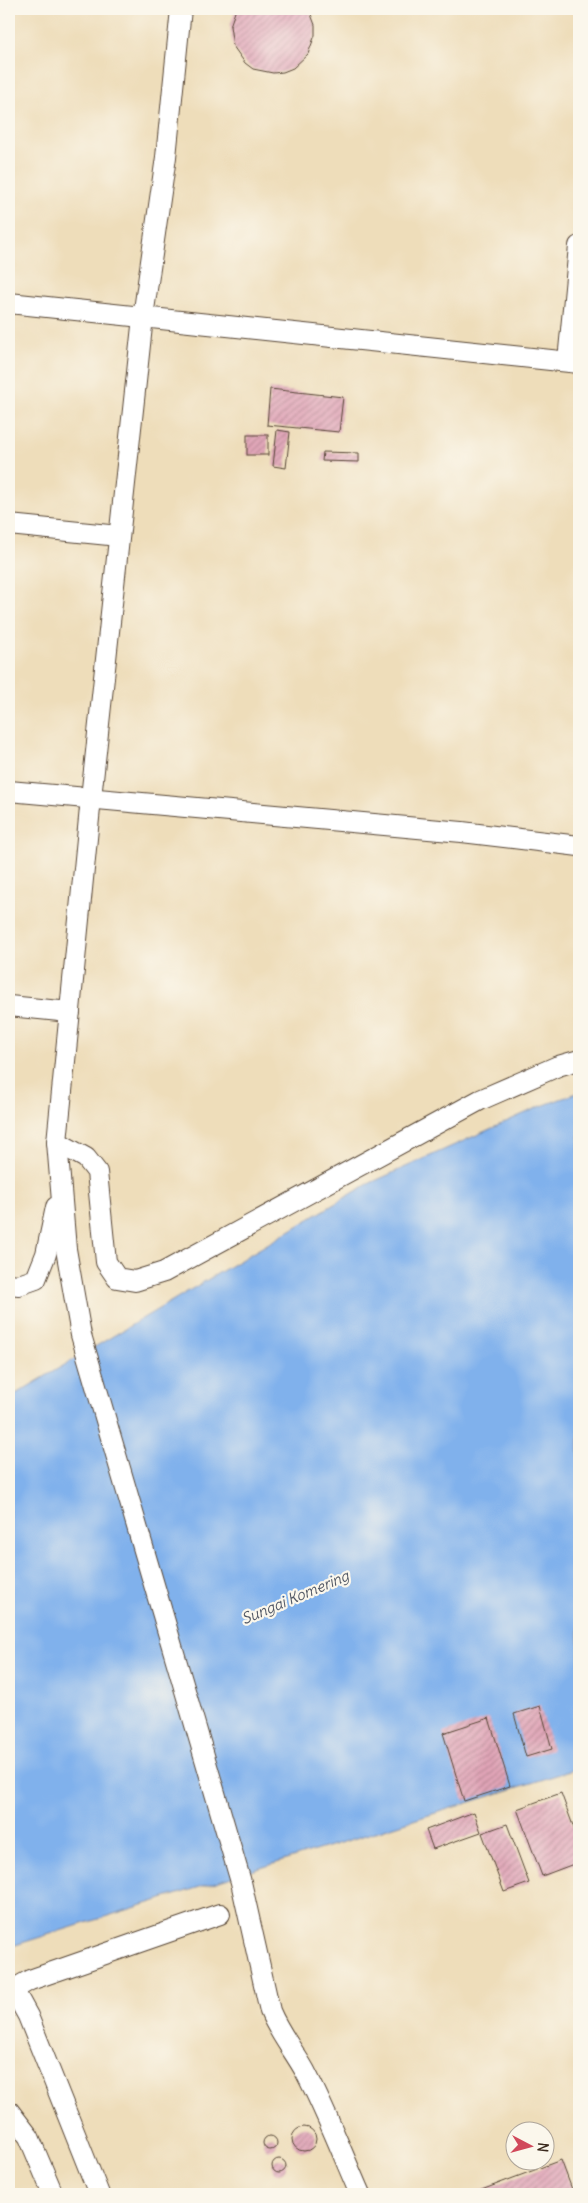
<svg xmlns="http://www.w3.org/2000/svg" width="588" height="2203" font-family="Delius,sans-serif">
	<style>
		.water { fill: #80b1ec; stroke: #5e6e85 }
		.building { fill: url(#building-hatch) }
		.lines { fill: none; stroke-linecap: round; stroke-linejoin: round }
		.minor-casing { stroke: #564535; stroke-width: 22 }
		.minor { stroke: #fff; stroke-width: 20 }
		.labels { text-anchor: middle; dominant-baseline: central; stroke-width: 4.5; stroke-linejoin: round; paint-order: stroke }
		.water-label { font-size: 15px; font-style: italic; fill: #535966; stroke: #fbf7ec }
	</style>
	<defs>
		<pattern id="building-hatch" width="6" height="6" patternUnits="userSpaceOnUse" patternTransform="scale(1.25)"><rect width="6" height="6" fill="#e0a4b7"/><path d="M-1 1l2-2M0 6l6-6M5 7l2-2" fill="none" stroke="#b78694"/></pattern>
	</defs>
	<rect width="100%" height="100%" fill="#fbf7ec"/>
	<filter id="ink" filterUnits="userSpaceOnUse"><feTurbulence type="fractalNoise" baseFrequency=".02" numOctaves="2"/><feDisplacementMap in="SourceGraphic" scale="10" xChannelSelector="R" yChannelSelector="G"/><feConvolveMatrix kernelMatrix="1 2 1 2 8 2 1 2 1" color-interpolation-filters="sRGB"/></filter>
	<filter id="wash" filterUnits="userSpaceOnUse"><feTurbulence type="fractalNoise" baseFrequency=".0096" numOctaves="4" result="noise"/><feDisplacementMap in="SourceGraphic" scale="20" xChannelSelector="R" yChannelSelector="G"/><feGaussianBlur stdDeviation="1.12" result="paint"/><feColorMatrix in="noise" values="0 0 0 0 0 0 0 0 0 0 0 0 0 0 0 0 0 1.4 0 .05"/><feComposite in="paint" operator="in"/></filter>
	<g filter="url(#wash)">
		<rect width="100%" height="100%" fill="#eeddba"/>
		<path class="water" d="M579,1092V1768L9,1947V1398L368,1184L539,1107Z"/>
		<g id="blocks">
			<g class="building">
				<path d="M236,9H309L315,25V35L308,54L293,68L283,72L273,73L253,69L245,63L233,46L230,26Z"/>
				<path d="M270,389L343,397L339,432L267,425Z"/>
				<path d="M277,430L290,432L286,468L273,466Z"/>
				<rect x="247" y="435" width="21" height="20"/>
				<path d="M323,452L359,453V462L322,461Z"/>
				<path d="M540,1706L552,1749L526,1757L514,1714Z"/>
				<path d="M489,1718L510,1786L464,1801L443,1733Z"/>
				<path d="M561,1793L579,1842V1862L542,1876L517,1809Z"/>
				<path d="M474,1812L481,1832L433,1849L426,1830Z"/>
				<path d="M507,1824L529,1883L504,1892L482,1833Z"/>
				<circle cx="304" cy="2139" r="12"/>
				<circle cx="270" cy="2143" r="7"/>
				<circle cx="279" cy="2166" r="7"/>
				<path d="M561,2160L573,2192L566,2194H471Z"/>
			</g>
		</g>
	</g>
	<g filter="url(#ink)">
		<use href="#blocks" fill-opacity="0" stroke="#564535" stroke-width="1"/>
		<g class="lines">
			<g class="minor-casing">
				<g id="minor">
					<path d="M181,9L166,157L143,317L91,798L57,1142L66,1249L81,1335L241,1882L270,2011C279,2033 294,2051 305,2071C326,2111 342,2153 360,2194"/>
					<path d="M9,303L579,363"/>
					<path d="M568,361L579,246"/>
					<path d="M9,525L119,536"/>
					<path d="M9,791L462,832L579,846"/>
					<path d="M9,1006L70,1012"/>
					<path d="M57,1142L86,1158L97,1172L106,1262L117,1278L135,1281L164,1272L480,1100L558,1066L579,1060"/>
					<path d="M9,1284L19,1285L36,1279L46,1254L56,1207"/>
					<path d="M9,1992L30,1980L220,1914"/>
					<path d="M9,1993L17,1996L28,2016L99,2194"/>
					<path d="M9,2111L29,2137L53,2194"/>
				</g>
			</g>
			<use href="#minor" class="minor"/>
		</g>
	</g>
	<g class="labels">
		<g class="water-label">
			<text transform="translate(295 1597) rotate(-23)">Sungai Komering</text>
		</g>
	</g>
	<rect width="588" height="2203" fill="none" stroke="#fbf7ec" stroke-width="30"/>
	<g transform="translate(530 2146) rotate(96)"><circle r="24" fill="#fbf7ec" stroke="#aea59a"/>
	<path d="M0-4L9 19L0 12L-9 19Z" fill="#d1495b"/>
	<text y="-8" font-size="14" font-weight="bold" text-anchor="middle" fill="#3b2a1e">N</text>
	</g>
</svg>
